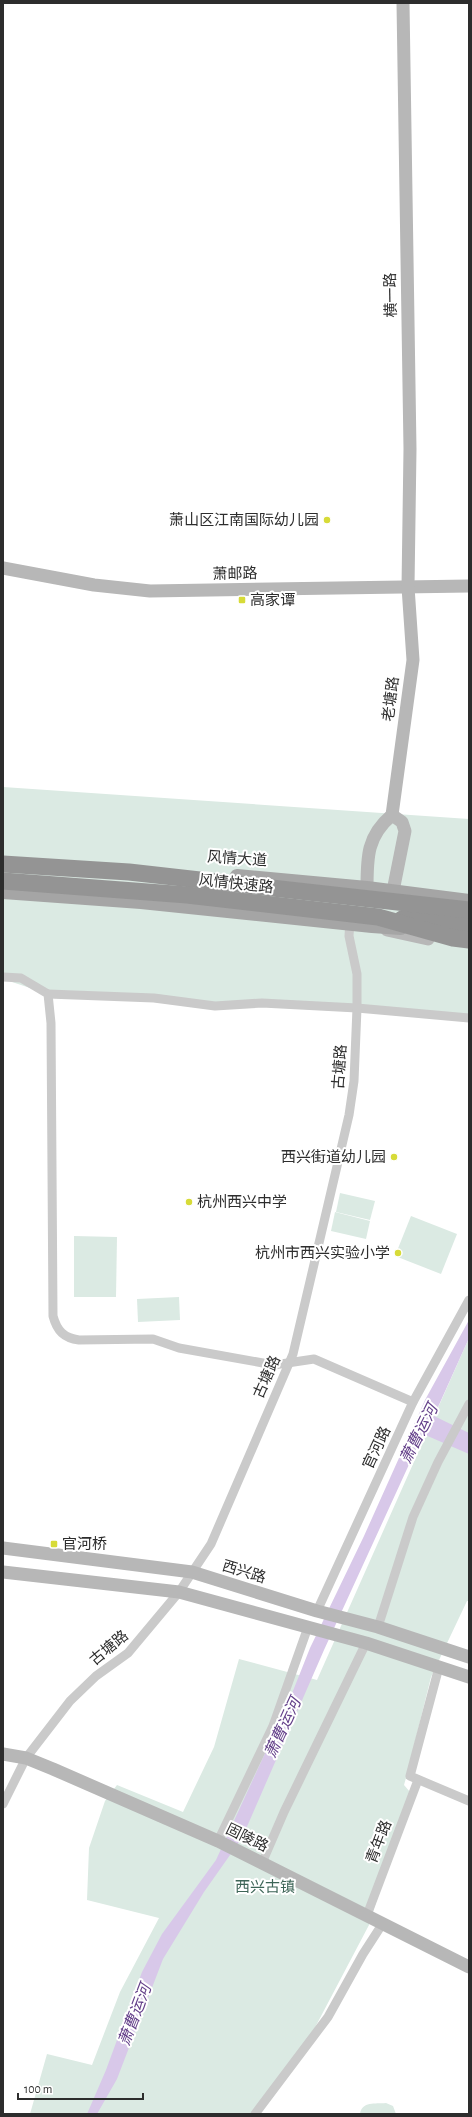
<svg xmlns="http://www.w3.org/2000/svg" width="472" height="2117" font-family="'Alegreya Sans','Noto Sans SC',sans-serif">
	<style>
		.green { fill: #dbeae3 }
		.water { fill: #d8c8e9 }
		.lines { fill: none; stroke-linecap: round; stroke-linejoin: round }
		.street { stroke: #cacaca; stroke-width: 9 }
		.secondary { stroke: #b7b7b7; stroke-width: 13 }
		.primary { stroke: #a5a5a5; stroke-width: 14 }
		.highway { stroke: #949494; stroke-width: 17 }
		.highway-bridge { stroke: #949494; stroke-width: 17 }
		.poi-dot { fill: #d7db38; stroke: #fff; stroke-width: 1.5 }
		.labels { text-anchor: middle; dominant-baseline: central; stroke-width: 4; stroke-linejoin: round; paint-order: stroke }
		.street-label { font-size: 15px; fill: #2d2d2d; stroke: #fff }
		.poi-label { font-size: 15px; fill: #2d2d2d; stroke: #fff; text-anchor: end }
		.park-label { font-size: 15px; fill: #3d6557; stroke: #fff }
		.water-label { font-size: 16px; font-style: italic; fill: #64408a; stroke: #fff }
	</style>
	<rect width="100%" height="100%" fill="#fff"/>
	<g class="green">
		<path d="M3,787L469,819V1018L357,1008L215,1006L48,994L3,979Z"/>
		<path d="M340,1193L375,1201L370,1220L336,1212Z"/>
		<path d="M335,1212L370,1221L366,1239L331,1231Z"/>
		<path d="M411,1216L457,1234L441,1274L395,1256Z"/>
		<path d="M74,1236L117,1237L116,1297H74Z"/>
		<path d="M179,1297L180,1320L138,1322L137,1299Z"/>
		<path d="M469,1338V1601H467L431,1677L406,1778L404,1785L410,1792L369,1925L300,2056L250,2114H30L47,2054L92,2065L120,1992L159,1918L87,1900L89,1848L105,1801L117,1785L183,1812L214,1747L239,1659L317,1680Z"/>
		<path d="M386,2103L393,2106L396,2114H360C362,2101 375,2104 386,2103Z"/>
	</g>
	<path class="water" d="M469,1320V1338L434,1416L469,1433V1454L423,1434L324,1650L242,1838L204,1892L163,1959L117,2079L97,2114H87L106,2070L142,1972L162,1934L216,1860L289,1701L310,1648L364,1536L425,1400Z"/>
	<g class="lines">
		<g class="street">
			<path d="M3,977L21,978L48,994L51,1023L53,1316C57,1331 64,1338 79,1340L153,1339L179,1348L274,1365L314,1359L413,1402"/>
			<path d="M48,994L154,998L215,1006L262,1003L357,1008L469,1018"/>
			<path d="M317,1611L413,1402L469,1300"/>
			<path d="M378,1627L413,1517L438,1462L469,1404"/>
			<path d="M439,1667L410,1776L469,1801"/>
			<path d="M3,1804L26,1758L70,1701L96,1676L128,1653L179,1592L211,1544L293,1354L349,1115L354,1081L357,1008V974L349,936L350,920"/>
			<path d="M218,1841L273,1726L308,1627"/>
			<path d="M262,1863L284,1812L366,1643"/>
			<path d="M367,1915L418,1780"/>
			<path d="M255,2114L328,2017L363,1954L383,1923"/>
		</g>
		<g class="secondary">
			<path d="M3,568L94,585L150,591L469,586"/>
			<path d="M392,815L413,660L408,587L410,449L403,3"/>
			<path d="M367,888C367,857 367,836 392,815L402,822L405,831L393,891"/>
			<path d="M387,930L428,939"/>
			<path d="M3,1548L192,1572L317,1611L378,1627L469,1657"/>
			<path d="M3,1572L179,1592L366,1643L469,1677"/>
			<path d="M3,1754L26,1758L53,1769L218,1841L469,1967"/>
		</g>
		<g class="primary">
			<path d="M237,876L367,888L469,901"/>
			<path d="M3,892L141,902L372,926L401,928"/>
		</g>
		<path class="highway" d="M402,919L469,925"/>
		<g class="highway-bridge">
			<path d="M3,864L129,872L469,910"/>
			<path d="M3,881L187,895L378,917L453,938L469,940"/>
		</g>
	</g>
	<g class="poi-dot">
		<circle cx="327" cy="520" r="4"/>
		<rect x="238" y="596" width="8" height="8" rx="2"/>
		<circle cx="394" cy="1157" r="4"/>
		<circle cx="189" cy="1202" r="4"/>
		<circle cx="398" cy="1253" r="4"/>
		<rect x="50" y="1540" width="8" height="8" rx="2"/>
	</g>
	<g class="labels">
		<g class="street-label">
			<text transform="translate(391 295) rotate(-91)">横一路</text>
			<text transform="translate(235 574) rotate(-1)">萧邮路</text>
			<text transform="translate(391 699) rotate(-83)">老塘路</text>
			<text transform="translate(237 859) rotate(4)">风情大道</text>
			<text transform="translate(236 884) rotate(6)">风情快速路</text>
			<text transform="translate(340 1067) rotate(-86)">古塘路</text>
			<text transform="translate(267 1377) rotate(-66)">古塘路</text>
			<text transform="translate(377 1448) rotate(-65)">官河路</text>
			<text transform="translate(244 1572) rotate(17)">西兴路</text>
			<text transform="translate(109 1648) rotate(-40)">古塘路</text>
			<text transform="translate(247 1838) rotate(26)">固陵路</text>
			<text transform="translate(379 1842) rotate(-69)">青年路</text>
		</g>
		<g class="poi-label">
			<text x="319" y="520">萧山区江南国际幼儿园</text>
			<text x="250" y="600" text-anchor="start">高家谭</text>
			<text x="386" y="1157">西兴街道幼儿园</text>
			<text x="197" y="1202" text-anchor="start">杭州西兴中学</text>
			<text x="390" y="1253">杭州市西兴实验小学</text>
			<text x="62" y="1544" text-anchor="start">官河桥</text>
		</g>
		<g class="park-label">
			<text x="265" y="1887">西兴古镇</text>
		</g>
		<g class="water-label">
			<text transform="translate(419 1434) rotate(-63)">萧曹运河</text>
			<text transform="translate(283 1728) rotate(-65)">萧曹运河</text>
			<text transform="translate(135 2015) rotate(-69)">萧曹运河</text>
		</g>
	</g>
	<rect width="472" height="2117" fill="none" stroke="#2d2d2d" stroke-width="8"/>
	<path d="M18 2093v6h125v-6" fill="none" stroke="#2d2d2d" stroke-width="2"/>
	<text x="24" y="2093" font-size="12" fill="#2d2d2d" stroke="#ffffff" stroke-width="3" paint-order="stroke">100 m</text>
</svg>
